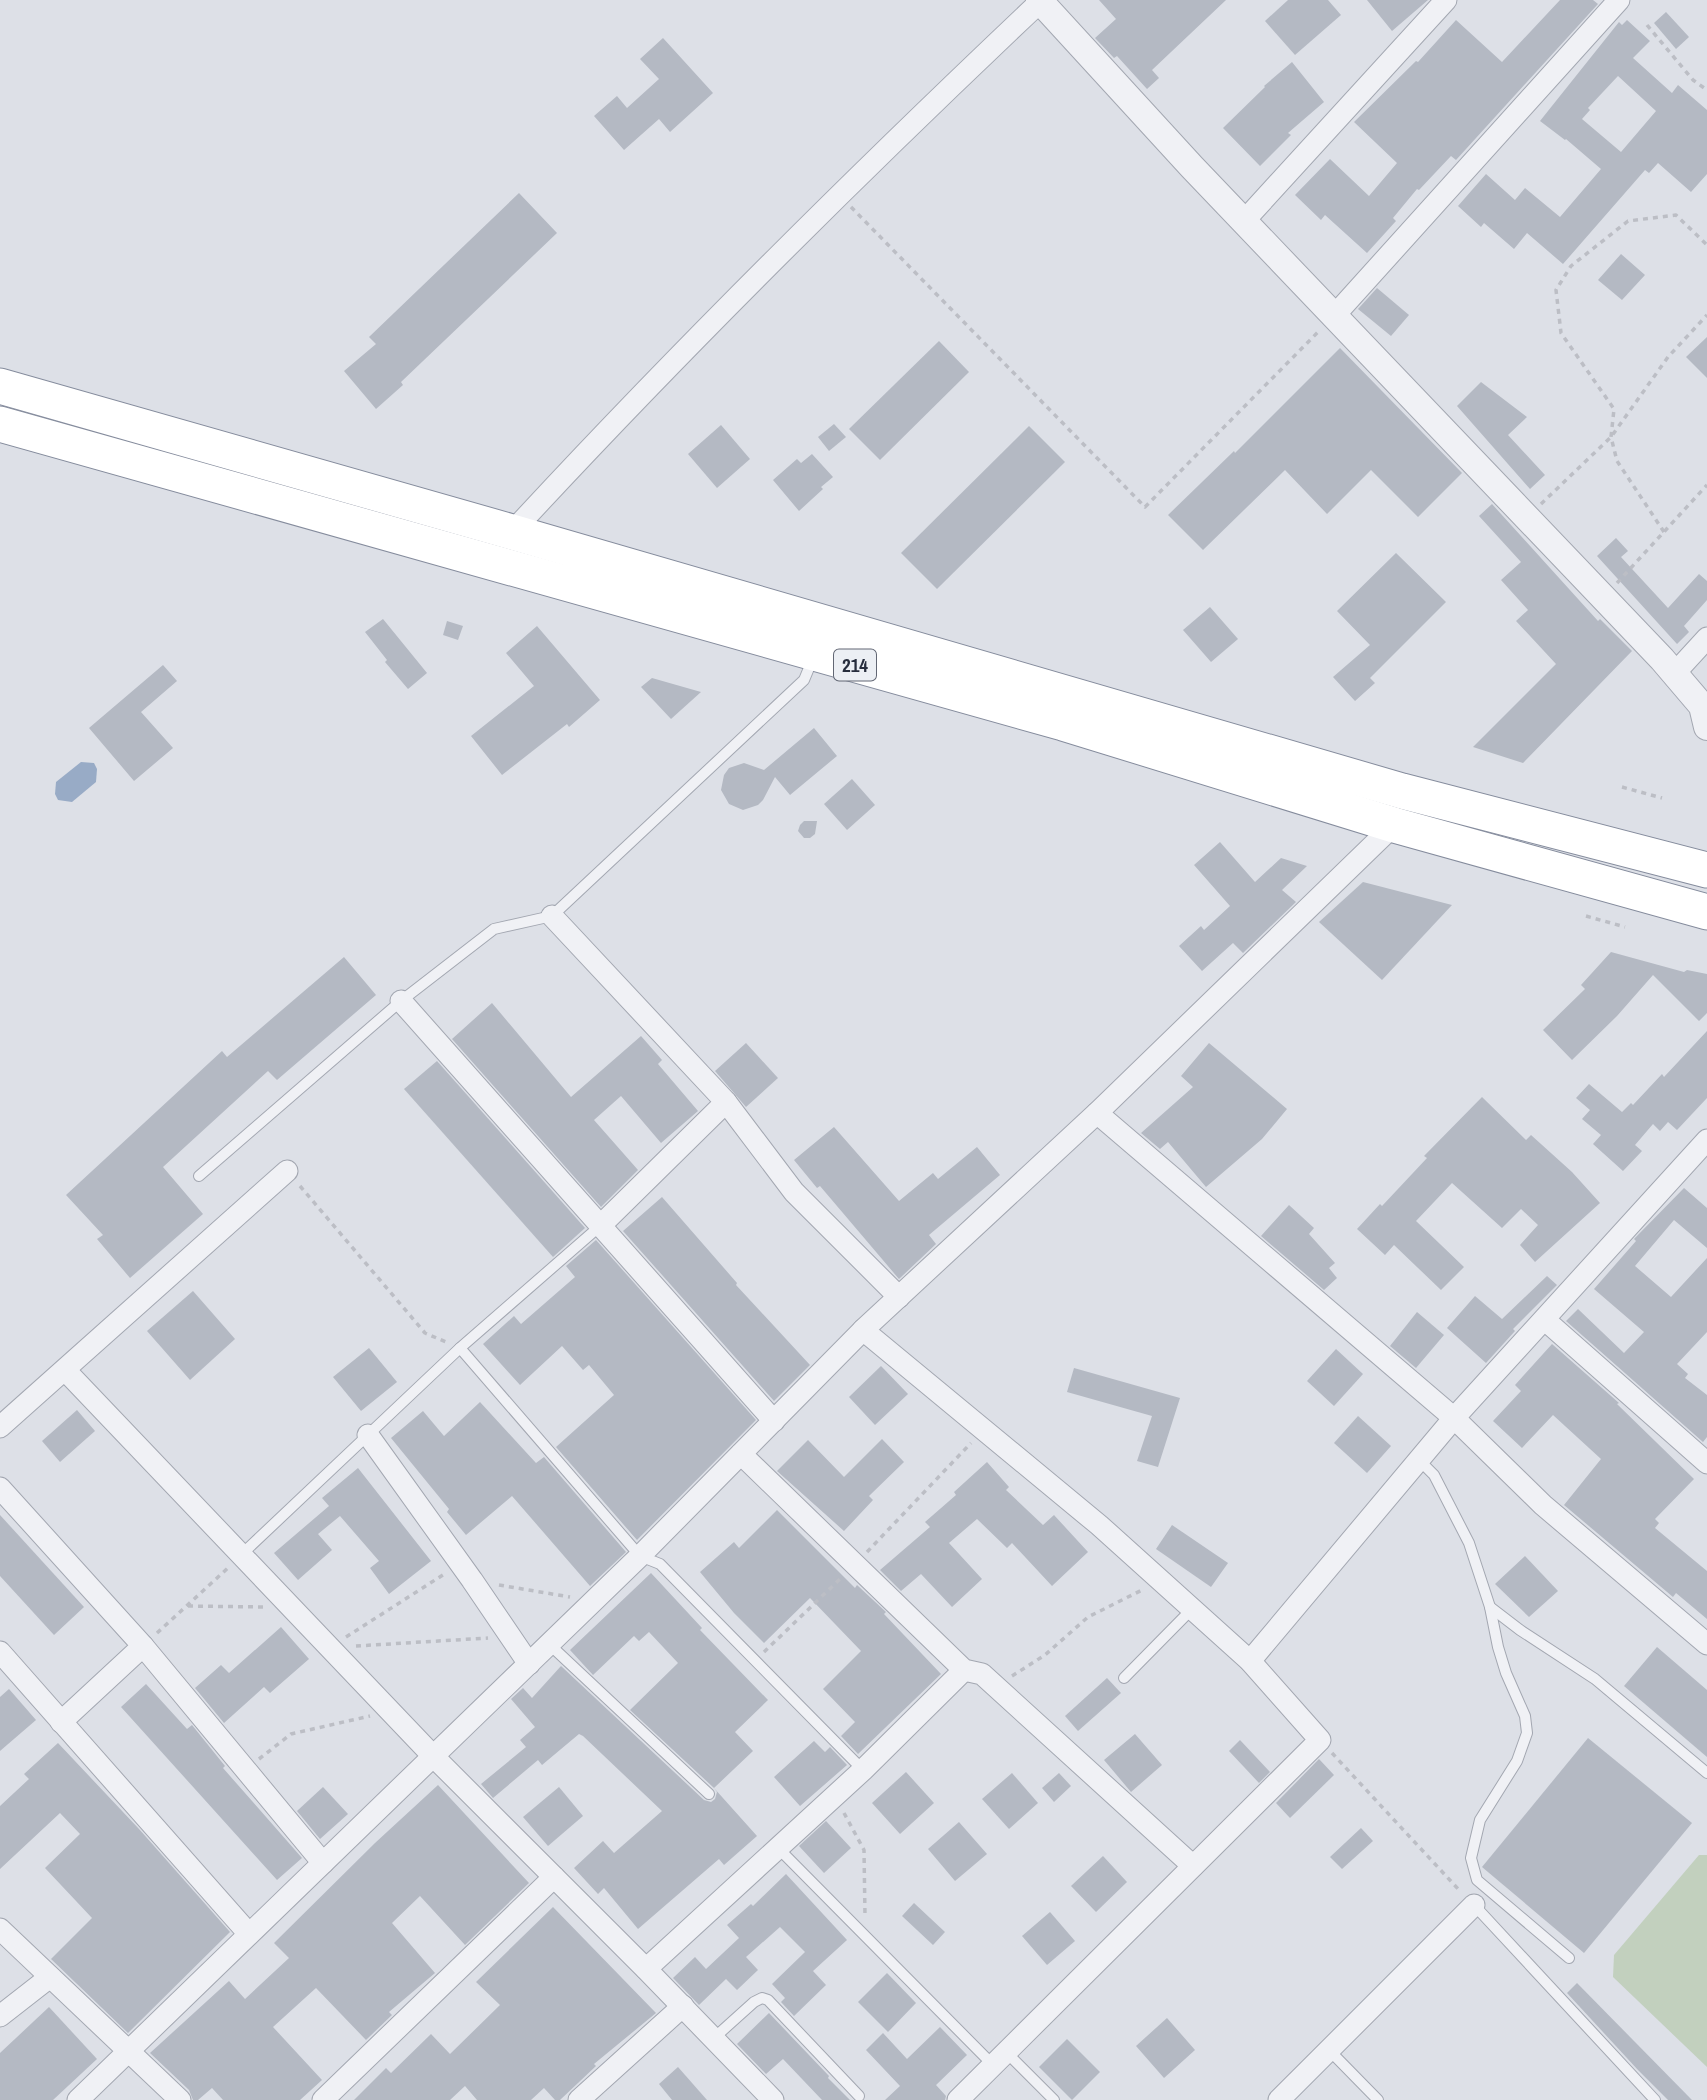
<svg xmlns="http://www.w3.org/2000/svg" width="1707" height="2100" font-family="'Archivo Narrow',sans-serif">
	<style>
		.green { fill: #c2d0be }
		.water { fill: #98abc6 }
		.building { fill: #b4b9c3; fill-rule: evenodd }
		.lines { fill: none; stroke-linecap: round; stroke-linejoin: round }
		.service-casing { stroke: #a3a7b1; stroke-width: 12 }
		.minor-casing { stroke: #a3a7b1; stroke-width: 23 }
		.tertiary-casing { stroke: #a3a7b1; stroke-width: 28 }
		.trunk-casing { stroke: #858c9d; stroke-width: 37 }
		.path { stroke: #bcbec5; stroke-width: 3.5; stroke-dasharray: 5 5; stroke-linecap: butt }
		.service { stroke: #f0f1f5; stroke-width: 10 }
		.minor { stroke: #f0f1f5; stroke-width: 21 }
		.tertiary { stroke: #f0f1f5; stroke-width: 26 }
		.trunk { stroke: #fff; stroke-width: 35 }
		.labels { text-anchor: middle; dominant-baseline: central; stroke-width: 7; stroke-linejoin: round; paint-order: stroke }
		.shield { fill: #eceff4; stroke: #626774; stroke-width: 2 }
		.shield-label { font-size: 19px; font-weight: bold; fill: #272d3d }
	</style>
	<rect width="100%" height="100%" fill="#dde0e7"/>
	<path class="green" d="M1699,1855H1707V2067L1613,1977L1614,1955Z"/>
	<path class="water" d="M81,762L94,763L97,769L96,782L72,802L58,800L55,794L56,782Z"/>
	<g class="building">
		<path d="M1099,0H1226L1152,70L1159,78L1147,89L1117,56L1114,58L1095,38L1116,19Z"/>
		<path d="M1288,0H1328L1341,15L1295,55L1265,21Z"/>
		<path d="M1367,0H1428L1392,31Z"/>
		<path d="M1560,0H1593L1598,4L1456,160L1451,156L1419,190L1417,189L1393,218L1396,221L1367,253L1325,215L1321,220L1295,195L1330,159L1369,196L1397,163L1354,122L1416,61L1418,62L1456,20L1502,62Z"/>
		<path d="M1666,12L1689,37L1676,49L1654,23Z"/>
		<path d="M1627,20L1650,41L1633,58L1672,93L1678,85L1707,110V174L1691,192L1658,163L1649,173L1645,170L1563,264L1527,233L1514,249L1484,223L1481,227L1458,206L1486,174L1515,200L1525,188L1560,217L1601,169L1566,139L1565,140L1540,121L1619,22L1622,25ZM1618,76L1656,111L1621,152L1582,119L1590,110L1588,108Z"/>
		<path d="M663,38L713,93L670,132L659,119L624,150L594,116L617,96L627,108L659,79L640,59Z"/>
		<path d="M1292,62L1324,102L1288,133L1291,135L1260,166L1223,128L1265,87L1264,86Z"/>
		<path d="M519,193L557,233L401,382L403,385L376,409L344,371L376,344L369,337Z"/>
		<path d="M1621,254L1645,275L1622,300L1598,280Z"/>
		<path d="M1377,288L1409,315L1391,336L1358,309Z"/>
		<path d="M1707,337V378L1686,357Z"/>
		<path d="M939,341L969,372L880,460L849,429Z"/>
		<path d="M1340,348L1462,473L1418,517L1371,470L1327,514L1285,470L1203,550L1168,515L1234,451L1235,453Z"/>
		<path d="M1481,382L1527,417L1508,435L1545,475L1530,489L1457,406Z"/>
		<path d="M834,424L846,437L829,451L818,437Z"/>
		<path d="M721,425L750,459L717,488L688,454Z"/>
		<path d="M1029,426L1065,462L937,589L901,553Z"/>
		<path d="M812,454L833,477L821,487L823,489L799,511L773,480L797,459L801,463Z"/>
		<path d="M1492,504L1598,621L1600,619L1632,651L1523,763L1473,747L1556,664L1516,621L1528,610L1501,580L1521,562L1479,516Z"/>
		<path d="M1616,538L1628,551L1621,557L1668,608L1699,574L1707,581V600L1684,626L1689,632L1677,644L1597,556Z"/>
		<path d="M1396,553L1446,602L1370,678L1375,683L1355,701L1333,677L1370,645L1337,611Z"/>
		<path d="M1210,607L1238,639L1211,662L1183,630Z"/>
		<path d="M383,619L427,673L408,689L385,662L387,660L365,632Z"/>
		<path d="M447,621L463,626L458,640L443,635Z"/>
		<path d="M537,626L600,700L569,727L567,724L502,775L471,736L534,686L506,653Z"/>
		<path d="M163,665L177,681L141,712L173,748L134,781L89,728Z"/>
		<path d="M652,678L701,692L671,719L641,687Z"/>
		<path d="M814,728L837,756L790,795L775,777L763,800L758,805L743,810L729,804L721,790L724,775L729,768L744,763L764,770Z"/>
		<path d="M852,779L875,805L847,830L824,804Z"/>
		<path d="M804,821H817L815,834L810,838H804L798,831L800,825Z"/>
		<path d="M1220,842L1255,882L1281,858L1307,866L1282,890L1296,902L1243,953L1233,943L1202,971L1179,946L1201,926L1204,930L1230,906L1194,865Z"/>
		<path d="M1363,882L1452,905L1382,980L1319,922Z"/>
		<path d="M1611,952L1684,972L1687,970L1707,974V1013L1699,1021L1653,975L1617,1016L1572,1060L1543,1030L1585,989L1581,985Z"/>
		<path d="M344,957L376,995L277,1080L268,1071L163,1167L203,1214L130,1278L97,1239L103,1235L66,1195L222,1051L227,1057Z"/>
		<path d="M492,1003L571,1097L641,1036L662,1060L658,1064L698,1111L661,1143L621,1096L594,1120L638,1170L601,1207L452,1039Z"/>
		<path d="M1707,1031V1098L1677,1130L1668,1122L1660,1131L1653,1124L1635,1145L1642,1151L1623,1171L1593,1144L1601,1135L1582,1119L1590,1110L1576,1098L1589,1084L1622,1112L1631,1103L1633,1105L1662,1074L1664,1077Z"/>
		<path d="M746,1043L778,1078L746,1107L715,1071Z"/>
		<path d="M1209,1043L1287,1109L1262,1139L1206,1187L1168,1142L1160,1149L1141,1133L1193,1087L1181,1076Z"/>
		<path d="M437,1061L585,1228L553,1257L404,1089Z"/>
		<path d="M1482,1097L1526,1140L1531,1135L1572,1172L1600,1203L1535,1262L1520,1245L1538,1225L1521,1209L1502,1228L1452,1183L1416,1221L1464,1267L1441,1290L1394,1245L1385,1255L1357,1229L1380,1204L1382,1206L1427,1158L1424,1156Z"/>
		<path d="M834,1127L899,1201L933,1173L938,1179L977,1147L1000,1175L929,1235L936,1244L899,1279L820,1186L817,1188L794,1160Z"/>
		<path d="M1684,1188L1707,1208V1248L1674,1220L1635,1266L1671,1297L1707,1258V1332L1677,1364L1688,1374L1685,1378L1707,1395V1437L1703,1442L1566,1321L1578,1309L1624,1353L1644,1332L1594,1289L1636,1241L1634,1239Z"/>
		<path d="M662,1197L737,1283L736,1285L810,1365L774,1401L623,1231Z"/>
		<path d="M1289,1205L1314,1228L1309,1234L1335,1263L1329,1268L1337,1278L1324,1290L1261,1236Z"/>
		<path d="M596,1240L756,1420L637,1540L556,1447L614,1395L589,1365L583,1370L562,1346L520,1385L483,1344L514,1316L521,1324L575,1277L566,1266Z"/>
		<path d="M1547,1276L1557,1285L1513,1329L1515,1331L1486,1363L1447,1328L1475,1296L1502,1319Z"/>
		<path d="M193,1291L235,1339L190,1380L147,1331Z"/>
		<path d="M1417,1312L1444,1335L1416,1368L1390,1346Z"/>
		<path d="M1552,1344L1619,1403L1617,1404L1694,1479L1655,1519L1659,1523L1655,1528L1707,1571V1619L1676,1593L1673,1597L1564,1505L1601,1459L1553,1415L1522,1448L1493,1421L1521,1391L1515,1385Z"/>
		<path d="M369,1348L397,1382L361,1411L333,1377Z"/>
		<path d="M1336,1349L1363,1374L1334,1406L1307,1381Z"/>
		<path d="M881,1366L908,1394L875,1425L849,1397Z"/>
		<path d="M1074,1368L1180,1398L1158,1467L1137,1461L1152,1416L1067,1392Z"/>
		<path d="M480,1402L536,1463L544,1457L626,1552L590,1586L512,1496L466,1535L447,1512L449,1509L391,1438L423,1411L444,1436Z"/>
		<path d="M77,1410L95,1431L60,1462L42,1441Z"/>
		<path d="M1358,1416L1391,1446L1367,1473L1334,1443Z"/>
		<path d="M882,1439L904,1462L869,1496L873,1500L844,1531L777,1471L808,1440L844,1477Z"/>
		<path d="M987,1462L1009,1487L1006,1490L1043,1525L1054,1515L1088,1552L1052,1586L1012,1543L1007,1548L977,1519L949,1543L982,1579L952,1607L921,1574L901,1591L880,1570L930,1527L925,1522L956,1495L954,1492Z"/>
		<path d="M358,1468L431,1561L389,1594L370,1568L379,1561L340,1516L318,1534L332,1550L298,1580L274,1553L329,1506L322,1498Z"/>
		<path d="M777,1510L855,1588L857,1585L886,1612L884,1614L941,1674L858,1754L841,1736L855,1722L823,1689L861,1651L810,1598L764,1643L734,1613L700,1572L734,1542L739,1548Z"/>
		<path d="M0,1515L84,1607L54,1635L0,1576Z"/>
		<path d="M1172,1525L1228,1563L1211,1587L1156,1549Z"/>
		<path d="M1525,1556L1558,1591L1529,1617L1495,1584Z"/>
		<path d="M651,1573L702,1628L700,1630L768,1700L735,1732L753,1751L714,1788L757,1836L724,1865L719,1859L638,1929L604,1888L598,1894L574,1868L603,1841L614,1853L662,1811L583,1736L579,1734L542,1765L538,1760L493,1798L481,1784L526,1747L520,1740L535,1727L511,1699L523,1688L532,1698L561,1666L704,1800L711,1802L715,1799L717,1792L714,1788L630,1710L678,1663L649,1632L639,1641L634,1636L593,1675L570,1650Z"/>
		<path d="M281,1627L309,1659L270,1693L264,1687L224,1723L195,1688L221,1665L229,1673Z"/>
		<path d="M1657,1647L1707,1690V1757L1624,1686Z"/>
		<path d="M1107,1678L1121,1693L1078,1731L1065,1716Z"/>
		<path d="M146,1684L187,1729L192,1725L225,1766L223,1768L302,1858L277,1880L121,1707Z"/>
		<path d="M9,1689L36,1720L0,1751V1697Z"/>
		<path d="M1135,1734L1162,1765L1131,1792L1104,1760Z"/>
		<path d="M1588,1738L1692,1823L1584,1953L1482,1867Z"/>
		<path d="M1240,1740L1270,1772L1259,1783L1229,1751Z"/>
		<path d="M814,1741L825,1752L830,1747L847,1765L800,1806L774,1777Z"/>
		<path d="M58,1743L139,1829L230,1932L128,2033L51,1959L92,1918L45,1868L80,1834L60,1813L0,1869V1806L29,1779L24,1774Z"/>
		<path d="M1319,1759L1334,1775L1290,1818L1276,1803Z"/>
		<path d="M906,1772L934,1803L900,1834L872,1803Z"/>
		<path d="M1012,1773L1038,1803L1009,1829L982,1799Z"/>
		<path d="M1059,1773L1071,1786L1054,1802L1042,1788Z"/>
		<path d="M438,1785L529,1883L465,1945L420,1896L392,1923L435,1973L389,2012L392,2015L366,2040L316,1988L273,2027L322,2080L300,2100H223L212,2088L198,2100H193L189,2090L150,2053L229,1981L245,1999L289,1958L274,1943L375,1843Z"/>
		<path d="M323,1787L348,1814L320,1839L297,1811Z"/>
		<path d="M559,1787L583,1816L548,1846L523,1817Z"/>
		<path d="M826,1821L851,1848L824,1873L799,1846Z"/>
		<path d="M959,1822L987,1854L955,1881L928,1849Z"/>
		<path d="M1361,1828L1373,1841L1342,1869L1330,1857Z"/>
		<path d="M1103,1856L1127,1882L1096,1912L1071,1886Z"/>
		<path d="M786,1874L847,1940L813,1971L826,1985L794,2016L781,2002L785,1998L772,1984L805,1952L780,1927L746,1957L758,1970L737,1990L726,1979L699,2005L673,1978L695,1957L706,1969L739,1938L727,1925L751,1904L753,1906Z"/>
		<path d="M914,1903L945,1932L933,1945L902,1916Z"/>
		<path d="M553,1907L656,2013L594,2064L596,2066L560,2100H555L544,2088L531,2100H477L465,2086L450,2100H354L386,2068L391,2073L431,2034L450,2054L500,2005L476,1982Z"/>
		<path d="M1050,1912L1075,1941L1047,1965L1022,1936Z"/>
		<path d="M887,1973L916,2003L888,2032L858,2002Z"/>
		<path d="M1577,1983L1692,2100H1668L1638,2070L1567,1993Z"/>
		<path d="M49,2007L97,2059L53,2100H0V2053Z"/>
		<path d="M769,2013L829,2076L828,2078L850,2100H822L783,2059L766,2074L737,2044Z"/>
		<path d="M1167,2018L1195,2050L1164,2078L1136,2046Z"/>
		<path d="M940,2027L967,2055L936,2085L946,2096L945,2100H885L900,2086L866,2050L883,2033L907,2059Z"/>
		<path d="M1067,2039L1100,2072L1072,2100L1039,2067Z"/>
		<path d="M678,2067L707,2100H672L659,2084Z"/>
	</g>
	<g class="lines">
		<g class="service-casing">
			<g id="service">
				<path d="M199,1176L401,1001L494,929L552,916L804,680L814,656"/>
				<path d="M460,1348L640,1556L660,1564L863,1770"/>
				<path d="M1419,1460L1434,1475L1469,1543L1490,1607L1498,1647L1506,1673L1525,1716L1527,1733L1517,1761L1480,1820L1471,1858L1477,1880L1569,1958"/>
				<path d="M241,1555L460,1348L600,1226"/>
				<path d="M1490,1607L1520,1630L1595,1679L1707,1773"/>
				<path d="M549,1644L709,1794"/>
				<path d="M1124,1678L1192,1609"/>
				<path d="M778,1848L993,2065"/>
				<path d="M1474,1905L1655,2100"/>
				<path d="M714,2038L754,2002L762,1998L768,2000L859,2096"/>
				<path d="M1329,2050L1378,2100"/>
				<path d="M1006,2052L1054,2100"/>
			</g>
		</g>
		<g class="minor-casing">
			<g id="minor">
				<path d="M1244,221L1446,0"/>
				<path d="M1334,316L1619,0"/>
				<path d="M512,532C682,348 860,172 1042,0"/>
				<path d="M1674,674L1707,638"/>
				<path d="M552,916L726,1102L794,1192L899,1297"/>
				<path d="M401,1001L774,1421"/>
				<path d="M1097,1113L1454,1418L1543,1505L1707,1644"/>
				<path d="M600,1226L726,1102"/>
				<path d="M1545,1320L1707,1463"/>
				<path d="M863,1330L1099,1525L1250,1661L1320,1740L958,2100"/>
				<path d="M65,1370L433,1756L646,1969L773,2100"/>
				<path d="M0,1427L287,1171"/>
				<path d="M368,1435L472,1580L529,1664"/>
				<path d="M741,1454L964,1670L982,1674L1193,1866"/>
				<path d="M0,1488L143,1646L61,1722"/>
				<path d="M143,1646L323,1863"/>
				<path d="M0,1652L249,1934"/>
				<path d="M1250,1661L1454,1418L1707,1140"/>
				<path d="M0,1929L180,2100"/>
				<path d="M646,1969L863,1770L964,1670"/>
				<path d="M0,2016L50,1977"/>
				<path d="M78,2100L640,1556L863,1330L1097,1113L1394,825"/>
				<path d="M323,2100L554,1877"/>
				<path d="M579,2100L683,2006"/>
				<path d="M1279,2100L1474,1905"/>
			</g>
		</g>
		<g class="tertiary-casing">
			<path id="tertiary" d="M1039,0L1192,167L1662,659L1702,706L1707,727"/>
		</g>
		<g class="trunk-casing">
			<g id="trunk">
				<path d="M0,386L512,532L1402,791L1707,870"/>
				<path d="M0,424L1063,723L1394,825L1707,912"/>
			</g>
		</g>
		<g class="path">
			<path d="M1647,25L1693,80L1707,90"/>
			<path d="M851,207L1145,507L1320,330"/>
			<path d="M1541,504L1611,437L1668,357L1707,315"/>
			<path d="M1664,532L1617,461L1611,437L1614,409L1561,333L1556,290L1571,266L1628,221L1676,215L1707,245"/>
			<path d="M1617,583L1707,485"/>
			<path d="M1622,787L1662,798"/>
			<path d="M1586,916L1625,927"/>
			<path d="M300,1186L425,1333L446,1342"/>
			<path d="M867,1552L971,1443"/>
			<path d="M499,1585L570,1597"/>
			<path d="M188,1606L265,1607"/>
			<path d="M157,1633L229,1567"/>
			<path d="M346,1637L446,1573"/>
			<path d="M356,1646L488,1638"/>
			<path d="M764,1652L842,1577"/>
			<path d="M1012,1676L1045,1655L1088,1617L1142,1590"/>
			<path d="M1332,1753L1460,1891"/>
			<path d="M259,1759L291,1734L370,1716"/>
			<path d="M844,1813L864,1850L865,1916"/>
		</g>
		<use href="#service" class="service"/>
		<use href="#minor" class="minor"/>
		<use href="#tertiary" class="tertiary"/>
		<use href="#trunk" class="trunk"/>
	</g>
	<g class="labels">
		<rect class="shield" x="834" y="649.5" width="42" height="31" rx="5"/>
		<g class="shield-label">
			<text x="855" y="665">214</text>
		</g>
	</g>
</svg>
